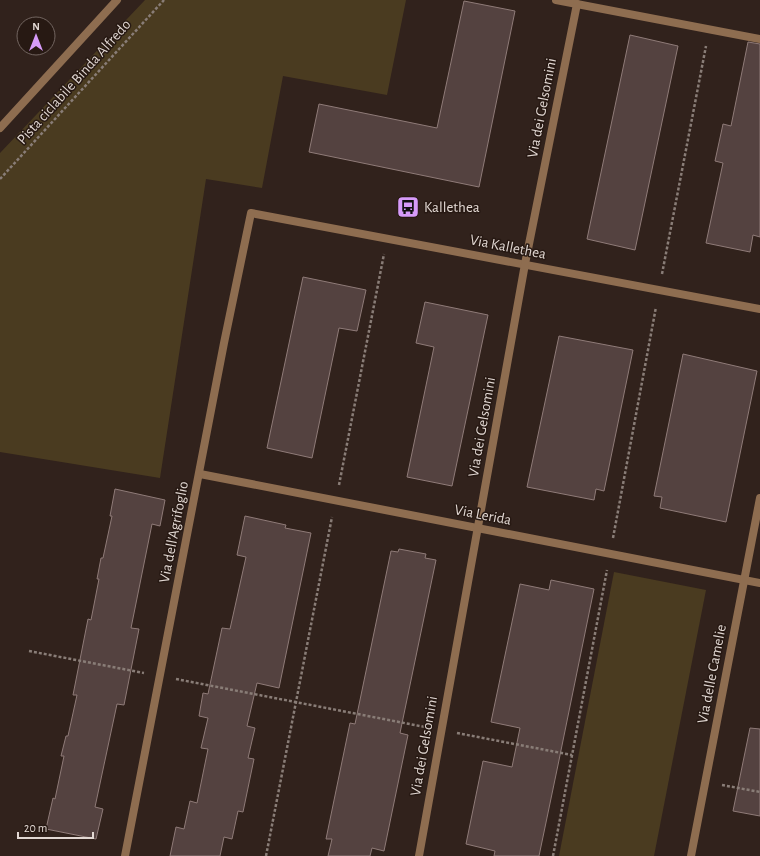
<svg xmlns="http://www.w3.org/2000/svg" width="760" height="856" font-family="'Alegreya Sans',sans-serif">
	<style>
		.green { fill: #4a3b20 }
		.building { fill: #544240; stroke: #8f7b78 }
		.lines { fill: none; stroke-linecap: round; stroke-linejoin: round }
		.path { stroke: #897d77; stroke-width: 2.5; stroke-dasharray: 3 2; stroke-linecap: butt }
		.minor { stroke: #8e6d50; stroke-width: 8 }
		.labels { text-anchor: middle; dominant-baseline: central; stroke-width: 3; stroke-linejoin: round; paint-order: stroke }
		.street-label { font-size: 15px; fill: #e2d8d3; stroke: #271913 }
		.poi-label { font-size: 15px; fill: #e2d8d3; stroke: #271913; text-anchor: start }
	</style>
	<rect width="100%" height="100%" fill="#31221c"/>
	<g class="green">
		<path d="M145,0H406L387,95L283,76L262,188L206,179L160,478L0,452V153Z"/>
		<path d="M614,572L706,590L654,856H559Z"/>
	</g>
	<g class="building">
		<path d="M464,1L515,11L479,187L309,152L319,104L437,128Z"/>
		<path d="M630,35L678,46L635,250L587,239Z"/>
		<path d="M748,42L760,44V237L753,235L750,252L706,243L723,163L715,161L723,124L731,126Z"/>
		<path d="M303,277L366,290L357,331L339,328L312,458L267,448Z"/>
		<path d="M425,302L488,315L452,486L407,477L434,347L416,343Z"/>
		<path d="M559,336L633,350L604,491L596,489L594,500L527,487Z"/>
		<path d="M683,354L757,371L726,522L660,508L662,497L654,496Z"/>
		<path d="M115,489L165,500L160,526L152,524L131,628L139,629L124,705L117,704L95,807L103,809L96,839L46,829L53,798L55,799L64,756H61L66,736H68L77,695H73L88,619L91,620L99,579H97L101,558H103L112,516H110Z"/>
		<path d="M245,516L286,525L285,528L311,533L279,688L257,683L247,726L255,728L248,758L254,759L243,812L238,811L232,839L224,837L220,856H170L176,827L184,829L190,801L197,803L208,749L201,748L208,718L199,716L203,693L208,694L222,628L230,629L246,557L237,555Z"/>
		<path d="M399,549L426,554L425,558L436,560L400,733L408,735L384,851L372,848L370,856H328L332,839H326L350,723L355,724L391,551L398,552Z"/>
		<path d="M551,580L594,589L558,765L539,856H494L495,851L466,844L483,761L512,767L520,728L491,722L508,641L520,584L549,590Z"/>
		<path d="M750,728L760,729V816L733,811Z"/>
	</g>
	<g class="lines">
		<g class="path">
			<path d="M0,179L164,0"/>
			<path d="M662,274L706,46"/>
			<path d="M339,485L384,254"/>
			<path d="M613,538L656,307"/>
			<path d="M29,651L144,673"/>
			<path d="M176,679L425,727"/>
			<path d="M457,733L572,755"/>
			<path d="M722,785L760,792"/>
			<path d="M266,856L332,517"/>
			<path d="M553,856L607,570"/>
		</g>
		<g class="minor">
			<path d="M556,0L760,39"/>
			<path d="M0,128L117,0"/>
			<path d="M200,474L760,583"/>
			<path d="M125,856L224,343L251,213L760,309"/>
			<path d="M419,856L525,264L577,4"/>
			<path d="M691,856L760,498"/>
		</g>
	</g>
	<defs>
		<g id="bus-square" transform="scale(1.15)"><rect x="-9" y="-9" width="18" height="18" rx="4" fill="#d69bf9" stroke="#271913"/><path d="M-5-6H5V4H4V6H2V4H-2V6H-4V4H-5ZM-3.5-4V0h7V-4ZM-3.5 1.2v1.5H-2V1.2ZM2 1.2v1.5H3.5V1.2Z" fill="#111"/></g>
	</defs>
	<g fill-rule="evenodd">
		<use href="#bus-square" x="408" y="207"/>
	</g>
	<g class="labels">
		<g class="street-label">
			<text transform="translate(74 82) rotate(-48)">Pista ciclabile Binda Alfredo</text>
			<text transform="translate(542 108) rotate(-79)">Via dei Gelsomini</text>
			<text transform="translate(508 247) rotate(11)">Via Kallethea</text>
			<text transform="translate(482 427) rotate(-80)">Via dei Gelsomini</text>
			<text transform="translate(483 515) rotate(11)">Via Lerida</text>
			<text transform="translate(174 532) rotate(-79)">Via dell'Agrifoglio</text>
			<text transform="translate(712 674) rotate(-79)">Via delle Camelie</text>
			<text transform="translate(424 746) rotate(-80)">Via dei Gelsomini</text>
		</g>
		<g class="poi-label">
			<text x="424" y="207">Kallethea</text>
		</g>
	</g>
	<g transform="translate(36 36)"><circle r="19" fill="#271913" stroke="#726560"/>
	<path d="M0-3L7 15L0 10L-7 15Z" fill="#d69bf9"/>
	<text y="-6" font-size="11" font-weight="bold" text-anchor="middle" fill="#e2d8d3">N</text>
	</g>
	<path d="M18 832v6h75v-6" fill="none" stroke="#e2d8d3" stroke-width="2"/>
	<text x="24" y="832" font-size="12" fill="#e2d8d3" stroke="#271913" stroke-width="3" paint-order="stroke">20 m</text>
</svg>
